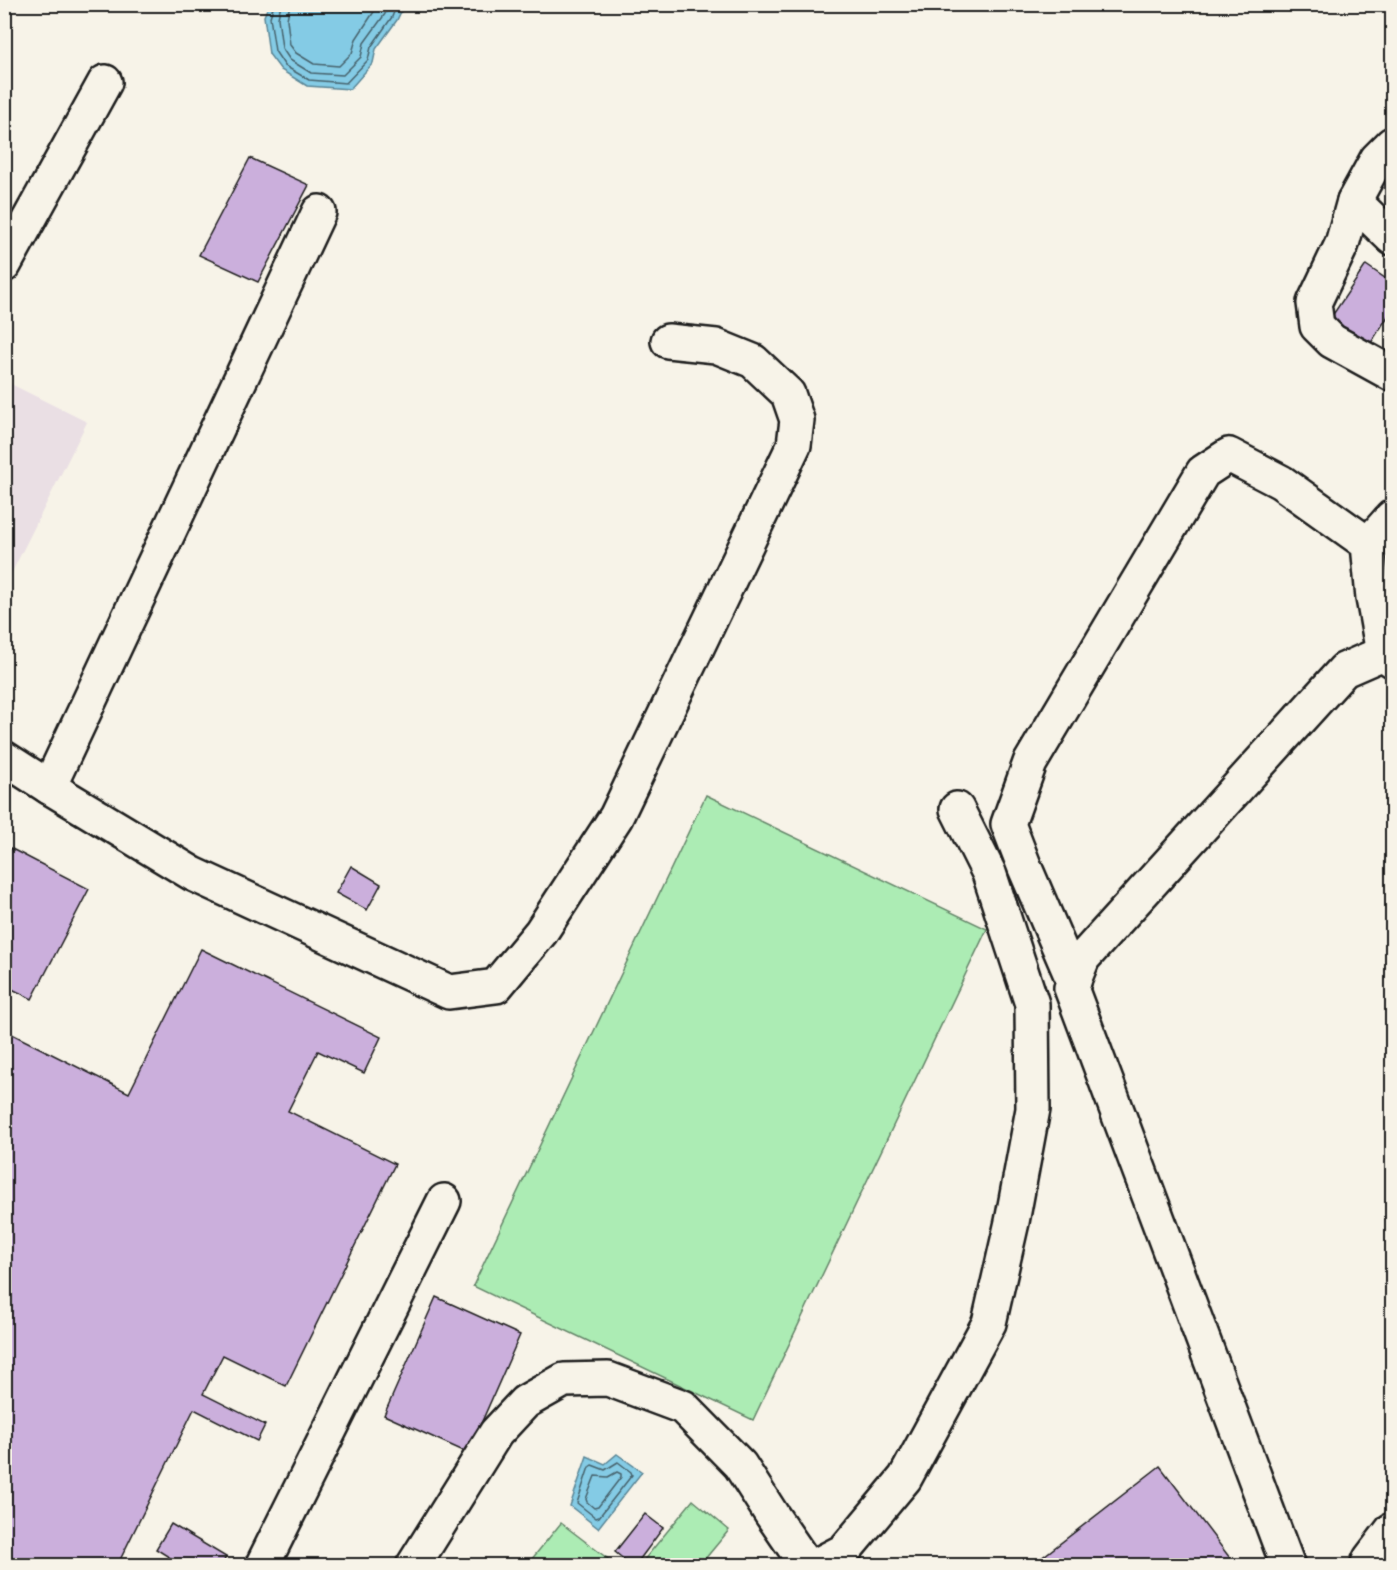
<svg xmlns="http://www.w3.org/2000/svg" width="1397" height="1570" font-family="Mali,sans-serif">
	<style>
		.built { fill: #eadfe4 }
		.green { fill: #acecb4; stroke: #648468; stroke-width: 1.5 }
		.water { fill: #84cbe5; stroke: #5a8595; stroke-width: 1.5 }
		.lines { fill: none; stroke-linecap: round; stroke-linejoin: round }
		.shore { stroke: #46626c; stroke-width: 1.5 }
		.building { fill: #cbafdc; stroke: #1c1c1c; stroke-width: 1.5 }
		.minor-casing { stroke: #1c1c1c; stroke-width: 38 }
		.minor { stroke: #f7f3e8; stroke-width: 33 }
	</style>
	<rect width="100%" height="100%" fill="#f7f3e8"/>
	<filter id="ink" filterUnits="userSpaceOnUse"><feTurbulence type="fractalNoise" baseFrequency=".0167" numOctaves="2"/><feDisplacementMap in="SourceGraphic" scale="12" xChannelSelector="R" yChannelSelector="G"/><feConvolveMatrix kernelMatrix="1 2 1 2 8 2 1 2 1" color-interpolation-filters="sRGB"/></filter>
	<g filter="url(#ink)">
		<path class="built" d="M5,381L87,422L5,586Z"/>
		<g class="green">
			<path d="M706,795L987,929L753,1420L473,1286Z"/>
			<path d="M693,1500L729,1530L700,1565H649L643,1561Z"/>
			<path d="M561,1523L616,1565H527Z"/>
		</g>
		<g class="water">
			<path d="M269,4H404V5L397,20L376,49L373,63L350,89L307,86L281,70L269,54L264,16Z"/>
			<path d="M617,1454L642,1472L598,1528L570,1506L587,1456L605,1464Z"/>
		</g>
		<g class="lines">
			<g class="shore">
				<path d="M274,4L270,17L275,51L285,66L309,80L346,83L368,60L371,47L392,17L397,4"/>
				<path d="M281,4L278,18L282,48L290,60L311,73L343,75L361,57L364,43L385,14L389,4"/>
				<path d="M290,4L287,19L290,45L296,53L314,64L339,66L352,53L356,39L379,4"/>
				<path d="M618,1462L631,1472L632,1475L599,1517L596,1518L577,1503L589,1467L592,1465L605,1470Z"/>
				<path d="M617,1472L621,1474V1477L598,1507L594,1508L587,1502L586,1499L595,1476L608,1477Z"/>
			</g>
		</g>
		<g class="building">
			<path d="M250,158L309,185L258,282L199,255Z"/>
			<path d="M1366,265L1392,283V310L1369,346L1330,319Z"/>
			<path d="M10,848L89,889L32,999L4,985V859Z"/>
			<path d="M351,866L381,884L367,910L336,893Z"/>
			<path d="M201,949L381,1037L364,1073L318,1051L288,1111L395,1164L286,1386L223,1355L203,1394L265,1425L257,1441L194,1409L117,1566H4V1030L129,1093Z"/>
			<path d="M436,1297L520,1335L468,1453L384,1415Z"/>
			<path d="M1160,1466L1233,1562L1227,1566H1031Z"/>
			<path d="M645,1514L663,1528L640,1559L634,1566H632L615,1552Z"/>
			<path d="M171,1524L226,1557L221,1566H183L156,1549Z"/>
		</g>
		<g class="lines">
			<g class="minor-casing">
				<g id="minor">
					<path d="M1392,144L1377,159L1354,201L1342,244L1314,303L1317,326L1332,341L1392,374"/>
					<path d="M1354,201L1392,238"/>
					<path d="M4,265L105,82"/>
					<path d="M1368,544L1392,517"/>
					<path d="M4,758L49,787L193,874L449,992L496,986L541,932L616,817L794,445L797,420L788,394L753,361L716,346L668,341"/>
					<path d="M49,787L319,212"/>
					<path d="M1074,982L1025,868L1008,824L1030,763L1203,472L1229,455L1281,482L1368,544L1373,598L1383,653"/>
					<path d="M262,1566L444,1201"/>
					<path d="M413,1566L496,1433L525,1402L564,1380L608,1379L683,1407L740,1465L772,1515L807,1566"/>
					<path d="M815,1566L844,1551L905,1478L989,1323L1012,1222L1033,1109L1032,1004L989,873L957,809"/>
					<path d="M1288,1566L1071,988L1083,958L1344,670L1383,653L1392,660"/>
					<path d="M1367,1566L1370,1559L1392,1530"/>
				</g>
			</g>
			<use href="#minor" class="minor"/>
		</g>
	</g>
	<rect width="1397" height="1570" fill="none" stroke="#f7f3e8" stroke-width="24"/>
	<rect x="12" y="12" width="1373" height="1546" fill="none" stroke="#1c1c1c" stroke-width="2" filter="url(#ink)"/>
</svg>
